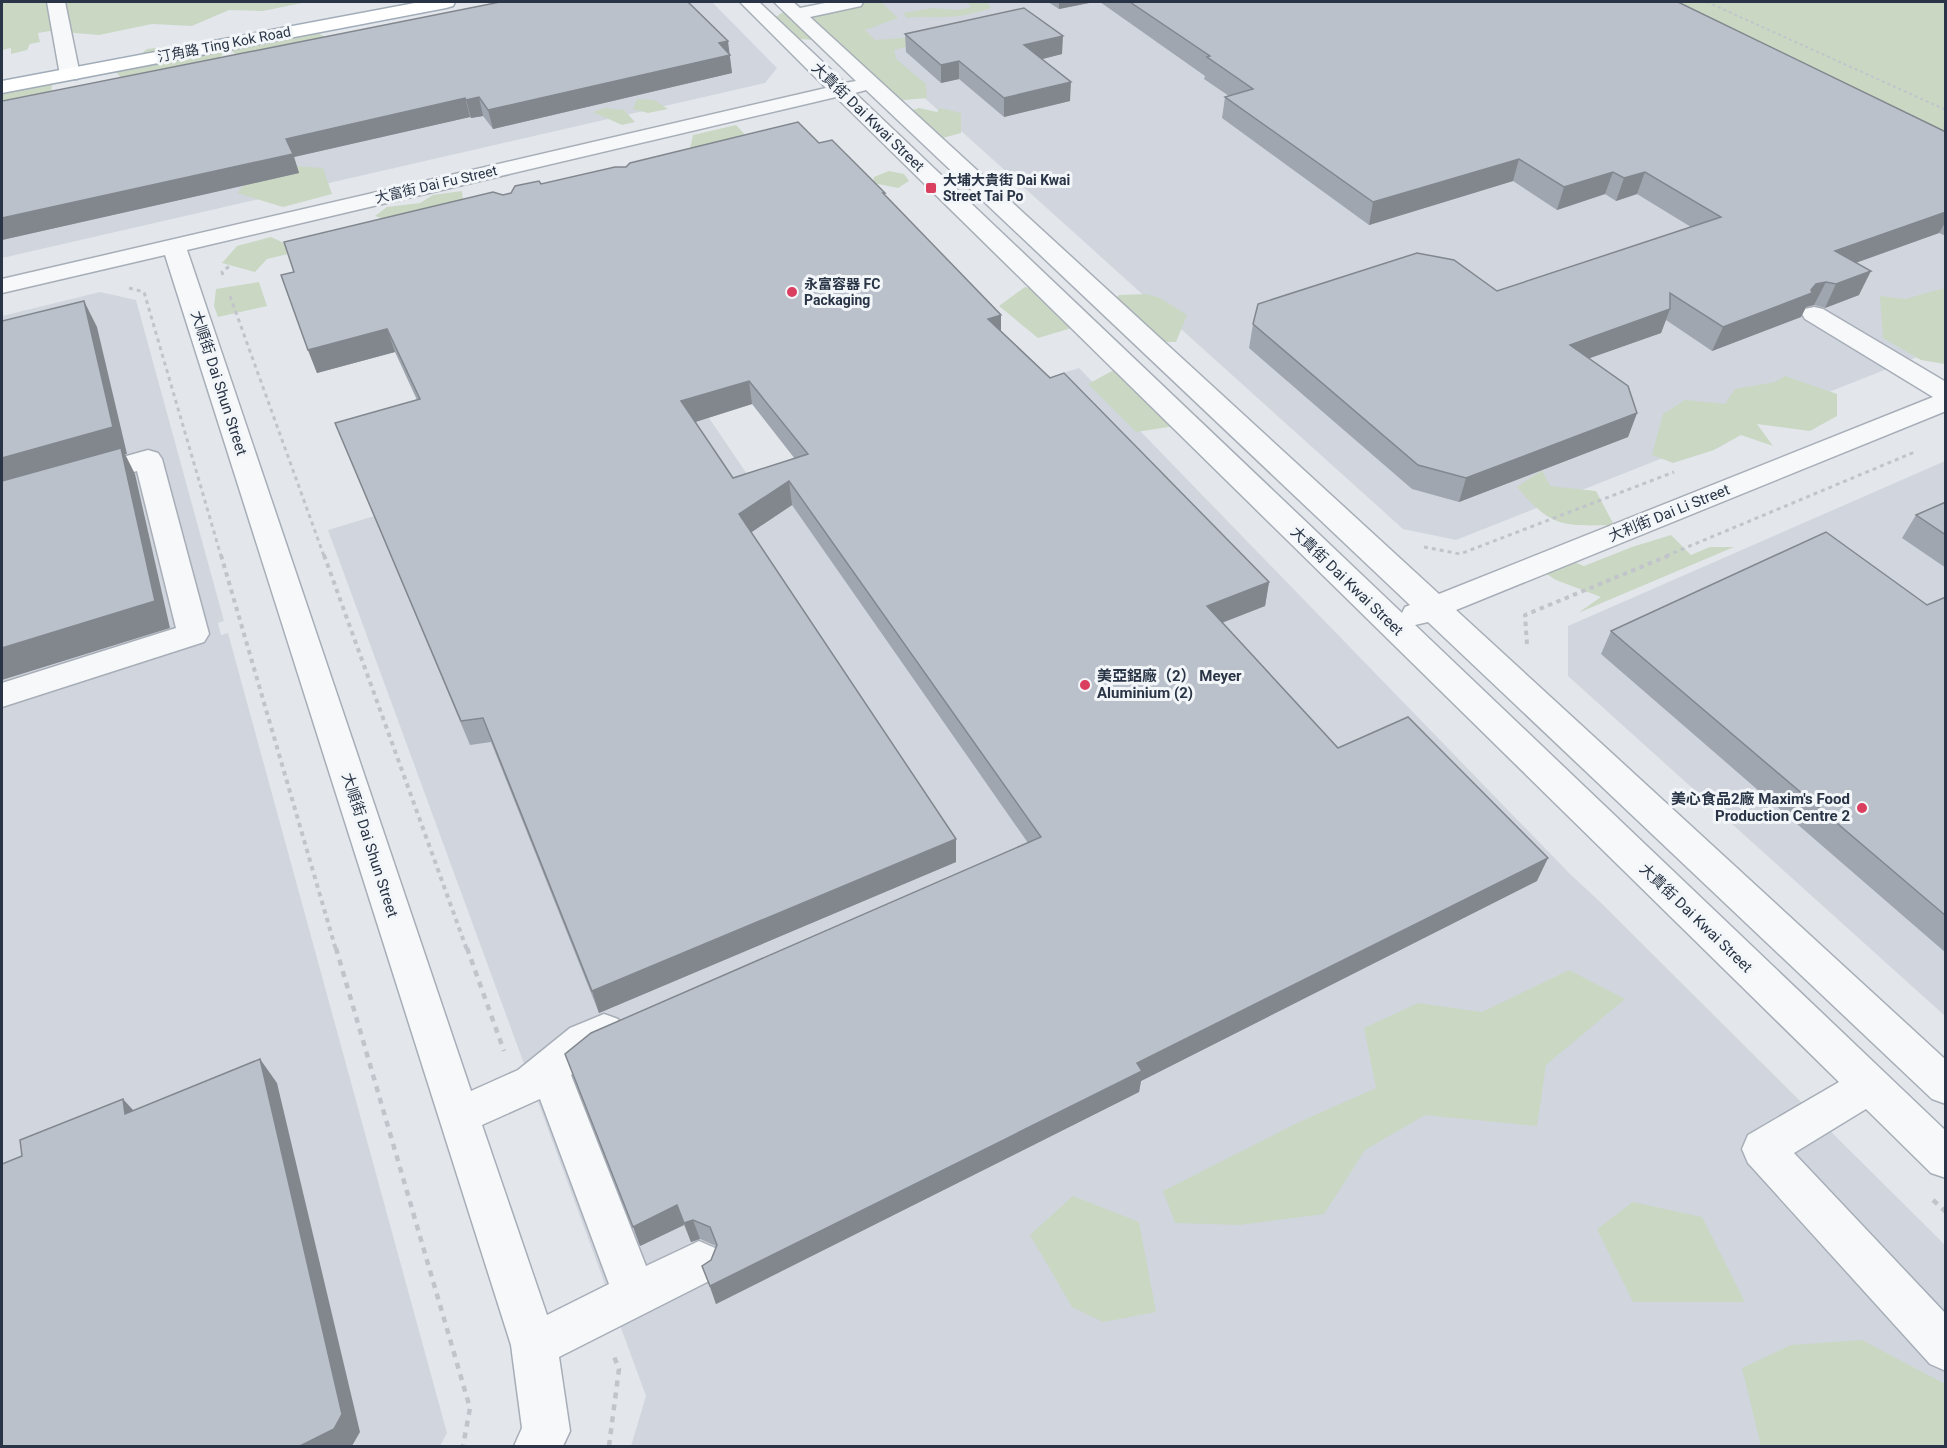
<svg xmlns="http://www.w3.org/2000/svg" width="1947" height="1448" font-family="Roboto,'Noto Sans TC',sans-serif">
	<style>
		.built { fill: #d1d6de }
		.green { fill: #c9d7c3 }
		.lines { fill: none; stroke-linecap: round; stroke-linejoin: round }
		.minor-casing { stroke: #a7aeb7; stroke-width: 3 }
		.major-casing { stroke: #a1acb9; stroke-width: 3 }
		.path-far3 { stroke: #c1c5cb; stroke-width: 2; stroke-dasharray: 3 3; stroke-linecap: butt }
		.path-far2 { stroke: #c1c5cb; stroke-width: 3; stroke-dasharray: 4 4; stroke-linecap: butt }
		.path-far1 { stroke: #c1c5cb; stroke-width: 4; stroke-dasharray: 4.5 4.5; stroke-linecap: butt }
		.path { stroke: #c1c5cb; stroke-width: 4.5; stroke-dasharray: 6 6; stroke-linecap: butt }
		.minor { fill: #f6f8fa; fill-rule: evenodd }
		.major { fill: #fff; fill-rule: evenodd }
		.wall { fill: #a0a6af; fill-rule: evenodd }
		.shaded-wall { fill: #82878e }
		.building { fill: #bac1cb; stroke: #82878e; stroke-width: 1.5; fill-rule: evenodd }
		.poi-dot { fill: #da3f5f; stroke: #f3f6f9; stroke-width: 2 }
		.labels { text-anchor: middle; dominant-baseline: central; stroke-width: 6; stroke-linejoin: round; paint-order: stroke }
		.far-street-label { font-size: 14px; fill: #293546; stroke: #f3f6f9 }
		.far-poi-label { font-size: 14px; font-weight: bold; fill: #293546; stroke: #f3f6f9; text-anchor: start }
		.street-label { font-size: 15px; fill: #293546; stroke: #f3f6f9 }
		.poi-label { font-size: 15px; font-weight: bold; fill: #293546; stroke: #f3f6f9; text-anchor: start }
	</style>
	<rect width="100%" height="100%" fill="#e3e7ec"/>
	<g class="built">
		<path d="M538,2H712L777,68L765,83L2,258V109Z"/>
		<path d="M818,2H1642L1945,153V346L1456,540L1403,529Z"/>
		<path d="M100,292L136,300L224,621L218,623L221,635L228,633L447,1433L440,1446H2V316Z"/>
		<path d="M1079,368L1571,875L1596,898L1945,1245V1446H631L646,1396L328,530L707,415L747,474Z"/>
		<path d="M1945,461V1016L1568,676V626Z"/>
	</g>
	<g class="green">
		<path d="M2,2H307L263,11L229,10L192,26L152,24L99,35L50,31L38,33L40,42L30,44L27,50L11,54V48L2,50Z"/>
		<path d="M845,2H881L898,18L865,30L875,40L917,37L940,38L894,50L896,59L926,84L927,98L893,101L865,91L858,72L814,40L798,39L774,18L788,9H842Z"/>
		<path d="M966,2H987L991,8C976,13 961,17 944,17C931,18 920,16 907,18L903,13L933,8L956,10L972,7Z"/>
		<path d="M1642,2H1945V153Z"/>
		<path d="M310,30L326,37L238,58L231,49Z"/>
		<path d="M194,43L210,44L224,51L218,62L121,78L114,69L135,59L147,49Z"/>
		<path d="M29,79L52,84L51,95L2,105V83Z"/>
		<path d="M637,99L654,100L668,109L648,113L633,109Z"/>
		<path d="M605,108L624,110L635,122L622,125L593,112Z"/>
		<path d="M919,108L937,112L940,108L961,113V133L939,139L903,113Z"/>
		<path d="M736,125L750,140L689,153L693,135Z"/>
		<path d="M281,165L323,168L332,194L283,207L237,193L257,169Z"/>
		<path d="M889,171L904,174L909,181L898,188L873,183L874,177Z"/>
		<path d="M462,191L464,212L408,227L375,216L387,207L420,203L433,195Z"/>
		<path d="M271,237L301,251L267,259L255,272L222,263L237,246Z"/>
		<path d="M259,282L267,306L218,317L214,306L216,289Z"/>
		<path d="M1025,287L1056,296L1082,325L1038,338L999,306Z"/>
		<path d="M1945,288V364L1921,360L1883,338L1880,296L1905,299Z"/>
		<path d="M1147,294L1160,298L1187,315L1176,342H1146L1107,308L1119,295Z"/>
		<path d="M1112,371L1137,374L1188,424L1136,432L1088,384Z"/>
		<path d="M1785,376L1837,394V416L1810,431L1757,424L1773,446L1741,435L1714,450L1673,463L1652,455L1663,414L1685,400L1725,404L1735,389L1775,382Z"/>
		<path d="M1542,470L1550,486L1596,491L1614,525C1562,526 1552,528 1517,487Z"/>
		<path d="M1671,535L1691,555L1710,547H1734L1578,613L1601,597L1556,580L1528,562L1547,551L1584,566L1632,547Z"/>
		<path d="M1569,970L1625,999L1546,1065L1537,1126L1425,1115L1365,1150L1324,1214L1240,1225L1175,1223L1163,1191L1297,1123L1376,1088L1364,1028L1418,1003L1482,1012Z"/>
		<path d="M1073,1196L1139,1222L1156,1312L1103,1322L1072,1307L1030,1235Z"/>
		<path d="M1633,1202L1702,1217L1745,1302H1633L1597,1229Z"/>
		<path d="M1862,1340L1945,1384V1446H1761L1742,1368L1791,1345Z"/>
	</g>
	<g class="lines">
		<g class="minor-casing">
			<g id="minor">
				<path d="M47,2H65L80,75L77,79H63L60,75Z"/>
				<path d="M740,2H759L845,83L856,81L774,2H793L800,8L830,2H863L861,6L810,17L1439,594L1933,397L1805,319L1802,314L1805,309L1814,307L1823,309L1946,382V411L1456,610L1946,1060V1104L1932,1099L1428,622L1415,625L1946,1131V1178L1931,1173L1866,1109L1794,1153L1946,1314V1371L1930,1364L1748,1163L1742,1149L1748,1135L1839,1082L836,97L187,250L471,1091L518,1070L570,1028L604,1014L618,1019L624,1031L618,1043L598,1052L571,1075L646,1266L699,1241L715,1248L721,1263L715,1278L559,1357L570,1431L563,1446H514L522,1428L511,1345L165,255L2,293V279L826,88ZM866,90L1410,605L1405,607L1402,613L855,93ZM540,1099L609,1284L547,1315L482,1125Z"/>
				<path d="M148,450L158,453L162,459L209,634L204,642L2,707V683L176,628L137,471L2,509V491Z"/>
			</g>
		</g>
		<g class="major-casing">
			<path id="major" d="M420,2H455L453,6L446,8L2,93V81Z"/>
		</g>
		<path class="path-far3" d="M1707,2L1946,110"/>
		<g class="path-far2">
			<path d="M223,275L222,272L232,264"/>
			<path d="M129,288L144,292L221,556"/>
			<path d="M230,296L324,556"/>
			<path d="M1424,547L1460,554L1674,472"/>
			<path d="M1666,556L1917,451"/>
		</g>
		<g class="path-far1">
			<path d="M221,555L336,950"/>
			<path d="M324,555L467,950"/>
			<path d="M1527,644L1525,615L1670,555"/>
		</g>
		<g class="path">
			<path d="M336,948L470,1408L463,1446"/>
			<path d="M467,948L504,1051"/>
			<path d="M1933,1200L1946,1212"/>
			<path d="M609,1446L619,1369L613,1354"/>
		</g>
		<use href="#minor" class="minor"/>
		<use href="#major" class="major"/>
	</g>
	<g class="wall">
		<path d="M500,2L729,54L732,73L493,129L483,116L471,118L470,117L294,157L299,173L2,240Z"/>
		<path d="M1048,2H1094L1059,9Z"/>
		<path d="M1100,2H1678L1946,132V236L1939,233L1856,263L1859,295L1825,308L1814,305L1806,307L1801,317L1712,351L1666,320L1661,333L1589,358L1637,413L1628,437L1459,502L1412,489L1249,348L1253,324L1497,291L1691,227L1637,194L1616,201L1605,194L1557,210L1513,181L1369,225L1222,118L1225,97L1229,96L1204,79L1205,76Z"/>
		<path d="M905,34L1062,54L1042,59L1070,101L1004,117L959,79L941,83L906,52Z"/>
		<path d="M626,167L885,196L1001,331L1269,582L1265,606L1222,623L1338,748L1537,881L1141,1081L1139,1092L716,1304L702,1266L711,1260L716,1247V1246L700,1239L691,1242L684,1225L640,1246L1028,843L792,505L751,532L956,839V862L599,1013L491,742L470,745L335,423L417,400L395,352L317,373L308,350L294,272L503,195L541,184ZM752,404L795,459L733,478L695,422Z"/>
		<path d="M1946,502V568L1902,538L1916,515Z"/>
		<path d="M1946,597V953L1601,654L1611,631L1927,605Z"/>
	</g>
	<g class="shaded-wall">
		<path d="M1059,2H1094L1059,9Z"/>
		<path d="M1063,36L1062,54L1023,64L1024,45Z"/>
		<path d="M728,41L732,73L493,129L488,110Z"/>
		<path d="M959,61V79L941,83V65Z"/>
		<path d="M1071,82L1070,101L1004,117V98Z"/>
		<path d="M479,97L483,116L471,118L466,100Z"/>
		<path d="M465,98L470,117L294,157L299,173L2,240V218L286,139Z"/>
		<path d="M1519,159L1513,181L1369,225L1373,202Z"/>
		<path d="M1613,172L1605,194L1557,210L1564,187Z"/>
		<path d="M1645,172L1637,194L1616,201L1624,178Z"/>
		<path d="M1946,212V221L1939,233L1824,274L1835,251Z"/>
		<path d="M1871,271L1859,295L1825,308L1836,284Z"/>
		<path d="M1826,282L1814,305L1806,307L1801,317L1712,351L1723,327L1816,284Z"/>
		<path d="M84,301L97,327L127,454H125L135,474L170,628L2,680V458Z"/>
		<path d="M1670,309L1661,333L1562,368L1570,345Z"/>
		<path d="M1001,315V338L988,319Z"/>
		<path d="M387,329L395,352L317,373L308,350Z"/>
		<path d="M749,381L752,404L686,425L681,401Z"/>
		<path d="M1637,413L1628,437L1459,502L1466,478Z"/>
		<path d="M789,481L792,505L743,538L739,514Z"/>
		<path d="M1269,582L1265,606L1203,630L1207,606Z"/>
		<path d="M956,839V862L599,1013L592,991Z"/>
		<path d="M1548,858L1537,881L1141,1081L1139,1092L716,1304L710,1286L1137,1063Z"/>
		<path d="M260,1059L277,1083L360,1432L352,1446H300Z"/>
		<path d="M123,1099L144,1122L125,1114Z"/>
		<path d="M677,1205L684,1225L640,1246L633,1227Z"/>
		<path d="M693,1220L700,1239L691,1242L684,1223Z"/>
	</g>
	<g class="building">
		<path d="M500,2H688L728,41L719,43L730,55L488,110L479,97L466,100L465,98L286,139L293,154L2,218V101Z"/>
		<path d="M1130,2H1678L1946,132V212L1835,251L1871,271L1836,284L1826,282L1816,284L1811,290L1812,293L1723,327L1670,293V309L1570,345L1628,386L1637,413L1466,478L1418,465L1253,324L1258,304L1417,253L1454,260L1497,291L1721,217L1645,172L1624,178L1613,172L1564,187L1519,159L1373,202L1225,97L1253,89L1207,57L1210,56Z"/>
		<path d="M1024,8L1063,36L1024,45L1071,82L1004,98L959,61L941,65L905,34Z"/>
		<path d="M798,122L819,143L832,140L885,193H883L1001,315L988,319L1050,378L1064,373L1269,582L1207,606L1338,748L1408,717L1548,858L1137,1063L1142,1071L710,1286L702,1266L711,1260L717,1245L710,1227L693,1220L684,1223L677,1205L633,1227L565,1054L591,1033L1041,837L789,481L739,514L956,839L592,991L483,718L461,721L335,423L420,399L387,329L308,350L281,275L294,272L284,242L493,192L503,195L511,193L515,186L539,181L541,184L615,167H626L630,163ZM749,381L808,454L733,478L681,401Z"/>
		<path d="M84,301L113,427L2,458V321Z"/>
		<path d="M121,448L155,601L2,648V481Z"/>
		<path d="M1946,502V535L1916,515Z"/>
		<path d="M1826,532L1927,605L1946,597V916L1611,631Z"/>
		<path d="M260,1059L342,1414L334,1429L300,1446H2V1164L22,1156L20,1140L123,1099L125,1114Z"/>
	</g>
	<g class="poi-dot">
		<rect x="925" y="182" width="12" height="12" rx="3"/>
		<circle cx="792" cy="292" r="6"/>
		<circle cx="1085" cy="685" r="6"/>
		<circle cx="1862" cy="808" r="6"/>
	</g>
	<g class="labels">
		<g class="far-street-label">
			<text transform="translate(224 44) rotate(-11)">汀角路 Ting Kok Road</text>
			<text transform="translate(436 184) rotate(-13)">大富街 Dai Fu Street</text>
		</g>
		<g class="far-poi-label">
			<text x="943" y="180">大埔大貴街 Dai Kwai<tspan x="943" dy="16">Street Tai Po</tspan></text>
			<text x="804" y="284">永富容器 FC<tspan x="804" dy="16">Packaging</tspan></text>
		</g>
		<g class="street-label">
			<text transform="translate(868 117) rotate(44)">大貴街 Dai Kwai Street</text>
			<text transform="translate(219 383) rotate(72)">大順街 Dai Shun Street</text>
			<text transform="translate(1669 513) rotate(-22)">大利街 Dai Li Street</text>
			<text transform="translate(1347 581) rotate(44)">大貴街 Dai Kwai Street</text>
			<text transform="translate(370 845) rotate(72)">大順街 Dai Shun Street</text>
			<text transform="translate(1696 918) rotate(44)">大貴街 Dai Kwai Street</text>
		</g>
		<g class="poi-label">
			<text x="1097" y="676">美亞鋁廠（2） Meyer<tspan x="1097" dy="17">Aluminium (2)</tspan></text>
			<text x="1850" y="799" text-anchor="end">美心食品2廠 Maxim's Food<tspan x="1850" dy="17">Production Centre 2</tspan></text>
		</g>
	</g>
	<rect width="1947" height="1448" fill="none" stroke="#293546" stroke-width="6"/>
</svg>
